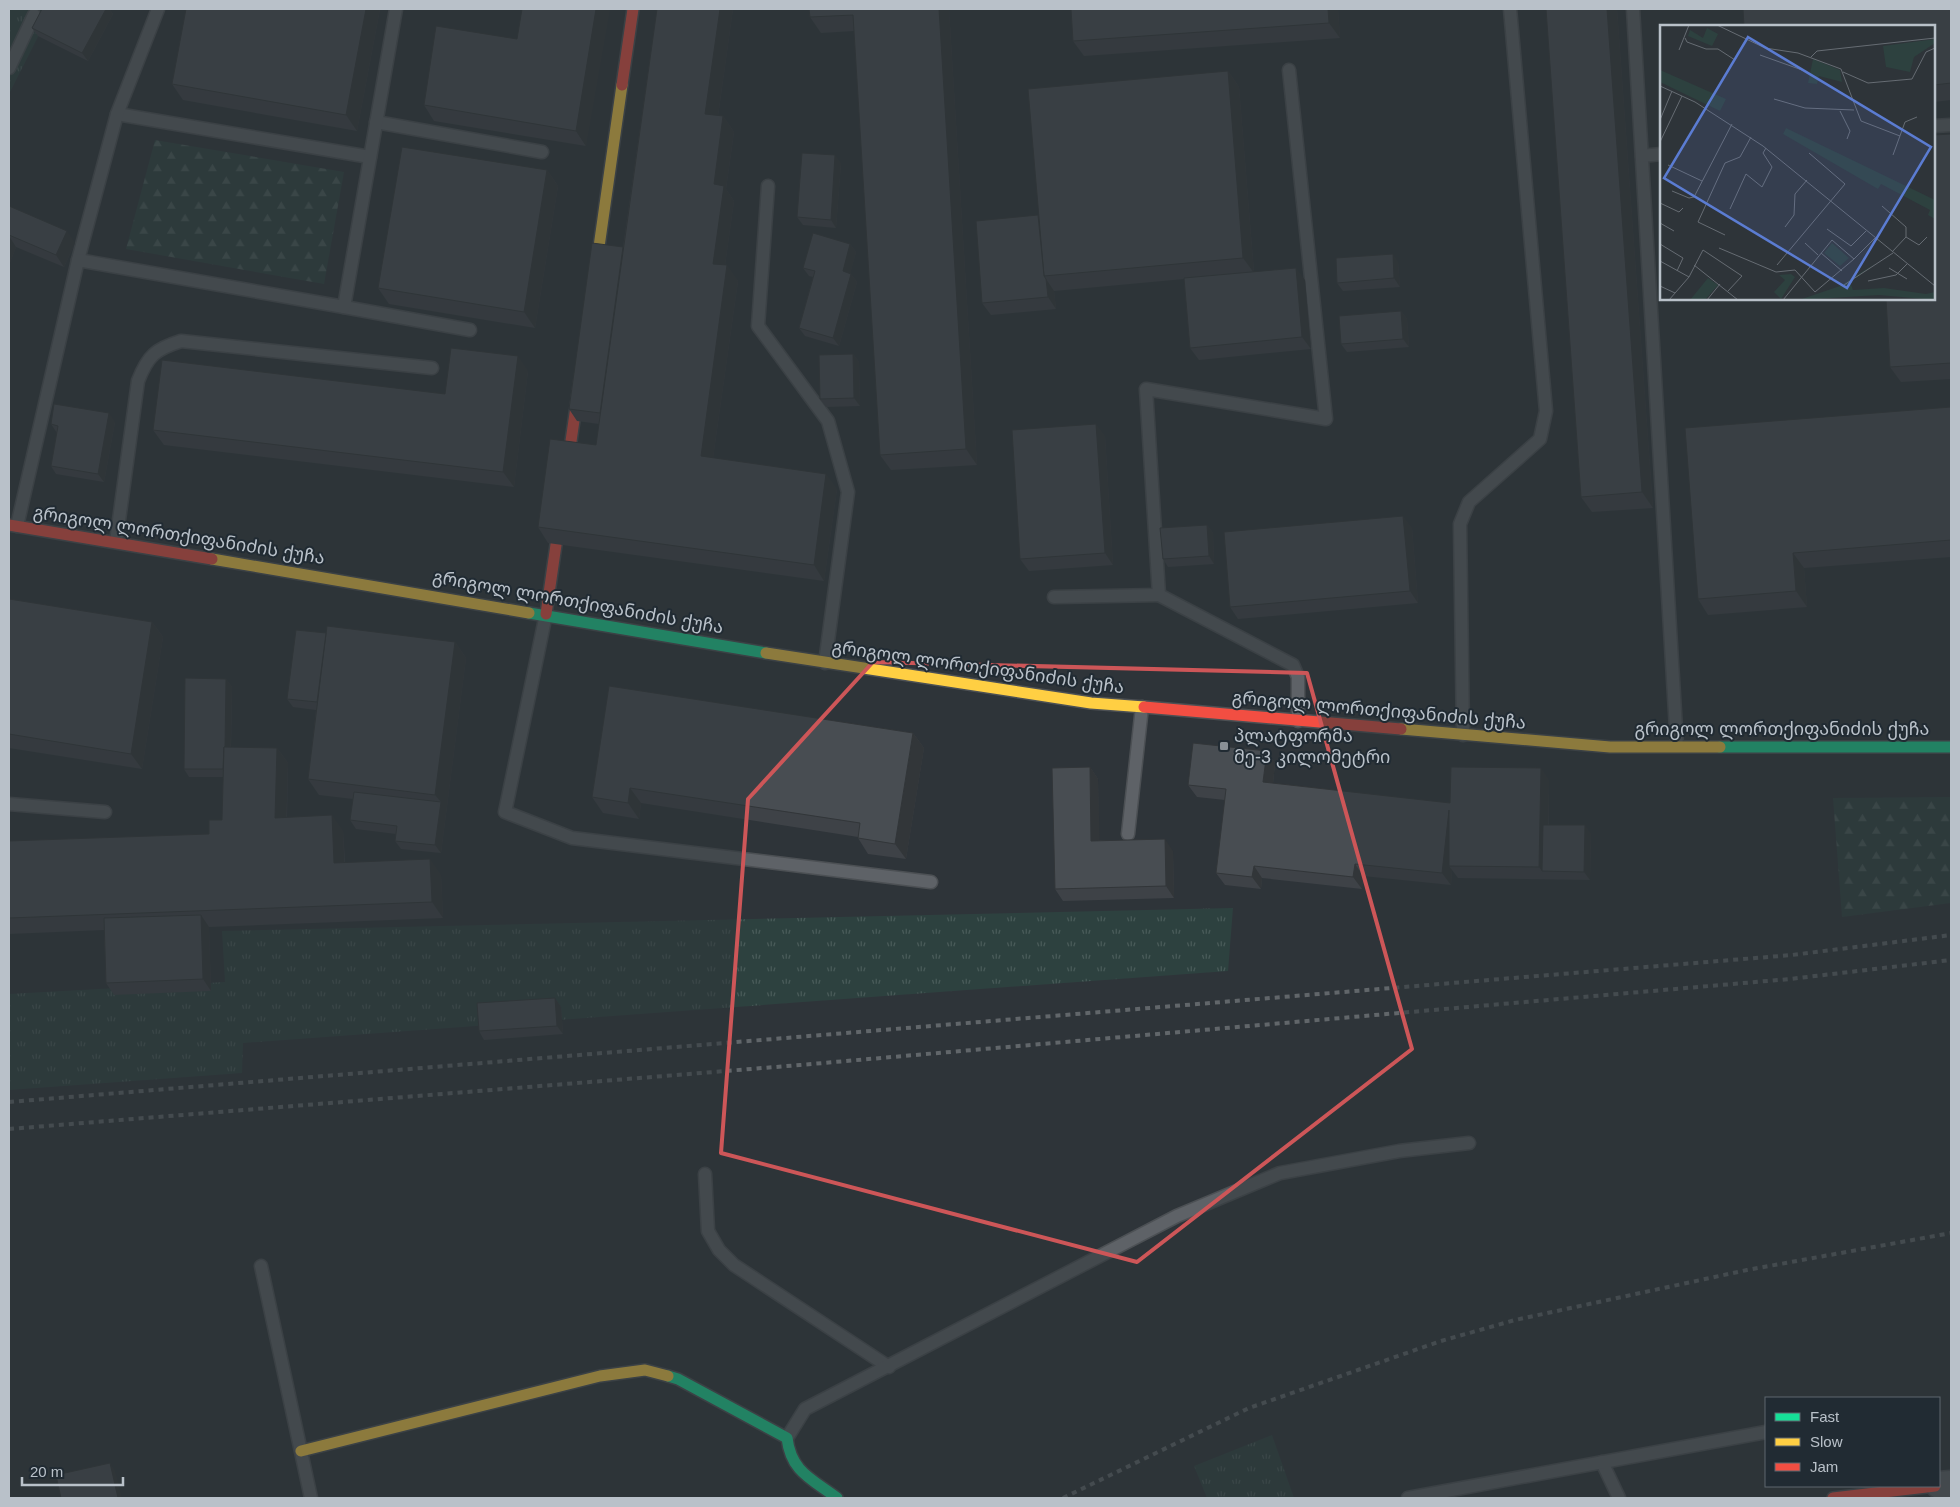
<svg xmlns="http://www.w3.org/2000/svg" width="1960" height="1507" font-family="Arial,'Noto Sans Georgian',sans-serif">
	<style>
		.grass { fill: url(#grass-tufts) }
		.forest { fill: url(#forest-firs) }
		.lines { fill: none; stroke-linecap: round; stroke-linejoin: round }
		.lane-casing { stroke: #4c5054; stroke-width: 15 }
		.street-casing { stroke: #4c5054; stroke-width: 29 }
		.fast-casing { stroke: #4c5054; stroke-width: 14 }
		.slow-casing { stroke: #4c5054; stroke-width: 14 }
		.jam-casing { stroke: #4c5054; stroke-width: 14 }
		.lane { stroke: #5e6267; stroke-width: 12 }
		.street { stroke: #5e6267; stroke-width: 26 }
		.fast { stroke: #16e098; stroke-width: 11 }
		.slow { stroke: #ffcf43; stroke-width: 11 }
		.jam { stroke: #f24e42; stroke-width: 11 }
		.rail { stroke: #61666a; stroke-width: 4; stroke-dasharray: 5 5; stroke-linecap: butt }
		.wall { fill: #3e4247 }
		.shaded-wall { fill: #323639 }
		.building { fill: #484d52; stroke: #323639 }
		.marked { fill: none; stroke: #cd5658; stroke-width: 4; stroke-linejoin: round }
		.poi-dot { fill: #889097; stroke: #212b33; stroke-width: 2 }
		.labels { text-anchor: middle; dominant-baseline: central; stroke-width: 4; stroke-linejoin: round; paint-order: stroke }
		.street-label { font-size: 18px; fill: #b9c1c9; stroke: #212b33 }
		.poi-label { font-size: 18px; fill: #b9c1c9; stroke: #212b33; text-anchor: start }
		.inset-road { fill: none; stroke: #666c73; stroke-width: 1 }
		.view { fill: #5b7cd2; fill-opacity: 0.15; stroke: #5b7cd2; stroke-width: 2.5 }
		.inset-edge { fill: none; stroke: #b9c1c9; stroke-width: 2.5 }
	</style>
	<defs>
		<pattern id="grass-tufts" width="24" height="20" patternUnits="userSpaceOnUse" patternTransform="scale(1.25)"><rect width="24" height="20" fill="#2d413f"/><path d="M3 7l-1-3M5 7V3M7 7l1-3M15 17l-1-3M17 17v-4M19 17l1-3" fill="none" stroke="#495b59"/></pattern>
		<pattern id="forest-firs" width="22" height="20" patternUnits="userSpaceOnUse" patternTransform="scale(1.25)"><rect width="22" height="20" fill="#2d413f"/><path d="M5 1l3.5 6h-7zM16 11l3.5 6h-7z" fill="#495b59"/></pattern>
	</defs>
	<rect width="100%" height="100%" fill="#2e3439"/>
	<g class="grass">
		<path d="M9,9H52L9,94Z"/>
		<path d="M1233,908L1228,971L243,1043L242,1073L9,1090V994L225,982L222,931Z"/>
		<path d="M1272,1435L1294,1498H1207L1194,1466Z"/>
	</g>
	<g class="forest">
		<path d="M155,140L344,172L324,284L126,249Z"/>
		<path d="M1951,797V903L1842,917L1833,798Z"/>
	</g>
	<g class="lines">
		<g class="lane-casing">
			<g id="lane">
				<path d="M1633,9L1677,746"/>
				<path d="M9,68L34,15"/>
				<path d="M1289,70L1326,419L1146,389L1159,595L1293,665L1298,677V721"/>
				<path d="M117,114L370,157"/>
				<path d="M376,122L542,152"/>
				<path d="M1934,126L1951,125"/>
				<path d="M1642,156L1661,154"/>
				<path d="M768,186L758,326L828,421L848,492L825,663"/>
				<path d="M78,260L117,114L158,9"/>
				<path d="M344,307L470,330"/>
				<path d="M17,526L78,260L344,307L396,9"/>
				<path d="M116,542L138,381C148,355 156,349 181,341L432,368"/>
				<path d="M1054,597L1159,595"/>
				<path d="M546,614L505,812L572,838L931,882"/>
				<path d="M1463,735L1460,524L1469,502L1540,439L1546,411L1510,9"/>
				<path d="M9,804L105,812"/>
				<path d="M1128,834L1142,707"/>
				<path d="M705,1174L708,1231L719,1250L734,1265L889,1367"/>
				<path d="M261,1266L311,1498"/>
				<path d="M787,1438L805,1409L1177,1216L1280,1173L1399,1151L1469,1143"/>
				<path d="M1602,1462L1619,1498"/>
				<path d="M1408,1498L1766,1432"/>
			</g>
		</g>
		<g class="street-casing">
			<path id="street" d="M1939,1485L1951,1484"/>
		</g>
		<g class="fast-casing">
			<g id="fast">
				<path d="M529,613L766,653"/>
				<path d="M1720,747H1951"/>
				<path d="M668,1376L678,1379L787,1438C791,1472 812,1479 837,1498"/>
			</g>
		</g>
		<g class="slow-casing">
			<g id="slow">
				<path d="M594,282L622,85"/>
				<path d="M212,559L529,613"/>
				<path d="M766,653L1091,703L1144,707"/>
				<path d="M1401,729L1610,747H1720"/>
				<path d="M301,1451L600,1376L645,1370L668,1376"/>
			</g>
		</g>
		<g class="jam-casing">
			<g id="jam">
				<path d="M622,85L633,9"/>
				<path d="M9,525L212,559"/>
				<path d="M546,614L580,379"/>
				<path d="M1144,707L1401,729"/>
				<path d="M1833,1498L1935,1486"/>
			</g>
		</g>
		<use href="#lane" class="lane"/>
		<use href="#street" class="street"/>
		<use href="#fast" class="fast"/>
		<use href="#slow" class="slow"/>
		<use href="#jam" class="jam"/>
		<g class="rail">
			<path d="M9,1102L1792,955L1951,935"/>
			<path d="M9,1129L800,1065L1790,979L1951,960"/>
			<path d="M1063,1498L1249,1408L1441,1341L1515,1320L1747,1270L1951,1233"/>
		</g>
	</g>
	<g class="wall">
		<path d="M42,9H109L113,14L88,61L38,36L32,28Z"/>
		<path d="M380,9L357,131L183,100L172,84Z"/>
		<path d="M657,9H733L718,116H723L734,132L726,189L734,201L725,265L738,281L713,458L837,489L824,581L548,543L538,527L596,445L599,424L577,421L569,409L623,247Z"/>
		<path d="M809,9H949L977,465L891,470L880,455L854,31L821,33L810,17Z"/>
		<path d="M1071,9H1338L1340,38L1084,56L1073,41Z"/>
		<path d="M1546,9H1617L1653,508L1592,512L1581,497Z"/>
		<path d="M1951,9V100L1934,102V26Z"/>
		<path d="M517,39L586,146L434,121L424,105Z"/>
		<path d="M1228,71L1239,87L1254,272L1305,280L1311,349L1199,360L1190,348L1184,279L1054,291L1056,309L991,315L982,303L1038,215Z"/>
		<path d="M1951,134V379L1901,382L1890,367Z"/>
		<path d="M841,163L836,228L803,225L797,217Z"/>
		<path d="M547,170L558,186L535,328L389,304L378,288Z"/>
		<path d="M9,206L75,243L64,267L16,247L9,265Z"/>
		<path d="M850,244L856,252L850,273L857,282L839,346L805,336L799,328L813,277L809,276L803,268Z"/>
		<path d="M1398,262L1400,287L1343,291L1337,283Z"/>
		<path d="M1401,311L1407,319L1409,347L1347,352L1341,344Z"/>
		<path d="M853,354L859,362L860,406L826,407L820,399Z"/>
		<path d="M528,371L514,487L164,445L153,430L445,394Z"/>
		<path d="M1951,407V557L1804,568L1807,607L1708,615L1698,599Z"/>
		<path d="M115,422L104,482L56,474L51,466L57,433L51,424Z"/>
		<path d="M1105,436L1113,565L1029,571L1020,559Z"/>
		<path d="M1207,525L1213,533L1214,564L1168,567L1163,559Z"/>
		<path d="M1412,528L1418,603L1238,619L1230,607Z"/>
		<path d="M9,599L152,622L163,637L142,769L9,748Z"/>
		<path d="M326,633L455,642L466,658L441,853L401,849L395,841L396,834L356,829L350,820L353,799L319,795L308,779L316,710L293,707L287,699Z"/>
		<path d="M226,679L232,687L231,747L277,748L288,763L287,817L343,831L345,862L441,875L443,918L209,927L211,991L114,995L106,983L104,930L9,934V841L209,834L222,820L223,777H189L184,769Z"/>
		<path d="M609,686L913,733L924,748L906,859L868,854L858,838V837L641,803L639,819L603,813L592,797Z"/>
		<path d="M1267,751L1275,763L1273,784L1450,803L1549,780V825L1591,834L1590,880L1458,878L1452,870L1451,885L1363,876L1362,889L1262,878L1261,889L1225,885L1216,873L1225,800L1197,797L1188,785Z"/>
		<path d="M1090,767L1098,779L1099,840L1173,851L1174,898L1063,901L1055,889Z"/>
		<path d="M555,998L561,1007L563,1034L484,1040L479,1031Z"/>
	</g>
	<g class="shaded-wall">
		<path d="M106,9H109L113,14L88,61L82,53Z"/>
		<path d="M366,9H380L357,131L346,115Z"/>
		<path d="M596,9H610L586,146L576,131Z"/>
		<path d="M720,9H733L716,130L705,114Z"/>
		<path d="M939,9H949L977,465L966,449Z"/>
		<path d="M1328,9H1338L1340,38L1329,23Z"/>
		<path d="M1607,9H1617L1653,508L1642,492Z"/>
		<path d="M1228,71L1239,87L1254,273L1243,258Z"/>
		<path d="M723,116L734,132L726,189L734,201L723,279L713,264L714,184Z"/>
		<path d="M835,155L841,163L836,228L831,220Z"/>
		<path d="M547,170L558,186L535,328L524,312Z"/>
		<path d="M67,231L75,243L64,267L56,255Z"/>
		<path d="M9,236L16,247L9,265Z"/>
		<path d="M850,244L856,252L849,279L843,271Z"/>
		<path d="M1393,254L1398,262L1400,287L1394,278Z"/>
		<path d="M727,265L738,281L711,472L701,456Z"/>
		<path d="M1296,268L1305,280L1311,349L1302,337Z"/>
		<path d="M851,274L857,282L839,346L833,338Z"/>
		<path d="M1046,279L1054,291L1056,309L1048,297Z"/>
		<path d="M1401,311L1407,319L1409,347L1403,339Z"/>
		<path d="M853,354L859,362L860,406L854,398Z"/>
		<path d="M518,356L528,371L514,487L503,472Z"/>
		<path d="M109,413L115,422L104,482L98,474Z"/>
		<path d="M1096,424L1105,436L1113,565L1105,553Z"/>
		<path d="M826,474L837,489L824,581L814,565Z"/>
		<path d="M1403,516L1412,528L1418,603L1410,591Z"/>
		<path d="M1207,525L1213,533L1214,564L1209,556Z"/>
		<path d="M1793,553L1804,568L1807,607L1796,591Z"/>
		<path d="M152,622L163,637L142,769L131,754Z"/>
		<path d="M455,642L466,658L441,853L435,845L441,802L435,795Z"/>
		<path d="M226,679L232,687L230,777L224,769Z"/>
		<path d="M913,733L924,748L906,859L895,844Z"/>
		<path d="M277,748L288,763L286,833L275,818Z"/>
		<path d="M1267,751L1275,763L1272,794L1263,782Z"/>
		<path d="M1090,767L1098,779L1100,852L1091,841Z"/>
		<path d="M1541,768L1549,780L1548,871H1542L1539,867Z"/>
		<path d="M630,788L641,803L639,819L628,803Z"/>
		<path d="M1449,810V866L1452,870L1451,885L1442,873Z"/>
		<path d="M332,815L343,831L345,878L334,863Z"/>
		<path d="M1585,825L1591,834L1590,880L1584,872Z"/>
		<path d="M1165,839L1173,851L1174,898L1166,886Z"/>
		<path d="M430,859L441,875L443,918L432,902Z"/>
		<path d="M1355,864L1363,876L1362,889L1353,877Z"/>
		<path d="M1254,866L1262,878L1261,889L1252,877Z"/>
		<path d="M201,915L209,927L211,991L203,979Z"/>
		<path d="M555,998L561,1007L563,1034L557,1026Z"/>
		<path d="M110,1463L115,1471L122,1498H118Z"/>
	</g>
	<g class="building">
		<path d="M42,9H106L82,53L32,28Z"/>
		<path d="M186,9H366L346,115L172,84Z"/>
		<path d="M522,9H596L576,131L424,105L436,26L517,39Z"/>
		<path d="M657,9H720L705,114L723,116L714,184L724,186L713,264L727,265L701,456L826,474L814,565L538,527L550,439L596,445Z"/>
		<path d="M809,9H939L966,449L880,455L853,15L810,17Z"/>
		<path d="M1071,9H1328L1329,23L1073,41Z"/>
		<path d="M1546,9H1607L1642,492L1581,497Z"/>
		<path d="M1743,9H1951V83L1934,85V26H1744Z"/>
		<path d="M1228,71L1243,258L1044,276L1028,89Z"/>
		<path d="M1951,134V363L1890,367L1886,299H1934V135Z"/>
		<path d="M402,147L547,170L524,312L378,288Z"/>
		<path d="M802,153L835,155L831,220L797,217Z"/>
		<path d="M9,206L67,231L56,255L9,235Z"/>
		<path d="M1038,215L1044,276L1046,279L1048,297L982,303L976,221Z"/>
		<path d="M813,233L850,244L843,271L851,274L833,338L799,328L815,271L803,268Z"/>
		<path d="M592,243L623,247L600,413L569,409Z"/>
		<path d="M1393,254L1394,278L1337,283L1336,258Z"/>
		<path d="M1296,268L1302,337L1190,348L1184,278Z"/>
		<path d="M1401,311L1403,339L1341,344L1339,316Z"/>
		<path d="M451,348L518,356L503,472L153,430L162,360L445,394Z"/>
		<path d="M853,354L854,398L820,399L819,355Z"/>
		<path d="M54,404L109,413L98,474L51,466L58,426L51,424Z"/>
		<path d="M1951,407V540L1793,553L1796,591L1698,599L1685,428Z"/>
		<path d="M1096,424L1105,553L1020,559L1012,430Z"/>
		<path d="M1403,516L1410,591L1230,607L1224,532Z"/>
		<path d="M1207,525L1209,556L1163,559L1160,528Z"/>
		<path d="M9,599L152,622L131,754L9,734Z"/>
		<path d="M327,626L455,642L435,795L308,779Z"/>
		<path d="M296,630L326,633L317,702L287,699Z"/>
		<path d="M185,678L226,679L225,747H224L223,769H184Z"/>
		<path d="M609,686L913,733L895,844L858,838L860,823L630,788L628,803L592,797Z"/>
		<path d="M1193,743L1267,751L1263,782L1450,803L1451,767L1541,768L1539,867L1449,866V810L1442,873L1355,864L1353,877L1254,866L1252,877L1216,873L1226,789L1188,785Z"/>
		<path d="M224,747L277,748L275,818L332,815L334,863L430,859L432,902L9,918V841L209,834V820H222Z"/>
		<path d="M1090,767L1091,841L1165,839L1166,886L1055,889L1052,768Z"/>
		<path d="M354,792L441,802L435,845L395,841L397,826L350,820Z"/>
		<path d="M1543,825H1585L1584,872L1542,871Z"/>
		<path d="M201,915L203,979L106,983L104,918Z"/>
		<path d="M555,998L557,1026L479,1031L477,1003Z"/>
		<path d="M110,1463L118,1498H61L56,1475Z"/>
	</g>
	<path d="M0 0H1960V1507H0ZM873,662L1307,673L1412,1049L1137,1262L721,1153L748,799Z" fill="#2e3439" fill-opacity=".55" fill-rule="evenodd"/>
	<path class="marked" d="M873,662L1307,673L1412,1049L1137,1262L721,1153L748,799Z"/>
	<rect class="poi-dot" x="1219" y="741" width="10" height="10" rx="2.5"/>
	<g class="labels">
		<g class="street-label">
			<text transform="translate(179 535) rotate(9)">გრიგოლ ლორთქიფანიძის ქუჩა</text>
			<text transform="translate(578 602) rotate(10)">გრიგოლ ლორთქიფანიძის ქუჩა</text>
			<text transform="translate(978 667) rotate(8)">გრიგოლ ლორთქიფანიძის ქუჩა</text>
			<text transform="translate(1379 710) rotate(5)">გრიგოლ ლორთქიფანიძის ქუჩა</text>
			<text x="1782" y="729">გრიგოლ ლორთქიფანიძის ქუჩა</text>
		</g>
		<g class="poi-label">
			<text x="1234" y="736">პლატფორმა<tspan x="1234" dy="21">მე-3 კილომეტრი</tspan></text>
		</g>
	</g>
	<g transform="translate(1660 25)">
		<rect width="275" height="275" fill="#2e3439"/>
		<path d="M153,34L180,45L182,57L159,51L157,59L148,58ZM126,103L275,175V194L268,190L270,185L221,159L218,164L123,109ZM216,238L190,257L193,265L224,263L266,269L275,267V275L219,270L139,275L180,261ZM131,249L135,252L121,274L114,267L125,255L119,250Z" fill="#2d413f"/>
		<path d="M275,14V18L254,32L250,47L226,42L223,21ZM0,45L66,74L60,86L0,57ZM172,218L189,233L180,241L164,228ZM48,253L58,260L45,275H30Z" fill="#2d413f"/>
		<path d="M47,3L58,9L52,21L28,11L30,5L43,13Z" fill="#2d413f"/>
		<path class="inset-road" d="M57,0L105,23L138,28L181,44L201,96L240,111M25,13L27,17L46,24H58L75,35M19,25L29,0M100,30L142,45M151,32L157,26L275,13M183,47L208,58L252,54L266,27L275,23M0,61L35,77L103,121L275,261M114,74L145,83L194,85M180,86L190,106L187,114M0,95L12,66M0,117L22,71M233,130L245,97L257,92M8,140L42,156M12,166L29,173L34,172L72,99M0,178L19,187L23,183M222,181L246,202V212L232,227M70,184L86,149L102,162L112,142L103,128L106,123M0,198L14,206M125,202L134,190L135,169L147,155M167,204L191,221L206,206M65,210L38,197L65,138L80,132L91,112M246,212L259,220L267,212M145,218L158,230M0,219L23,233L17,246M59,223L116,247L135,245L155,267L194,234M161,228L182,246M0,236L29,252M34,240L78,275M117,240L185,159L149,128M229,243L247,254M208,256L236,250L247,239M184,260L233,228M0,261L15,268M9,275L29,252L43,225L82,251L68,266M47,275L60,259M123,275L172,215L194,234L215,213"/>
		<path class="view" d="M88,12L271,122L187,263L4,153Z"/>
		<rect width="275" height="275" class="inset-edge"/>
	</g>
	<rect width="1960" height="1507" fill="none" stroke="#b9c1c9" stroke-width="20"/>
	<rect x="1765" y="1397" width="175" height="90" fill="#212b33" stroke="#5e676f"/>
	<rect x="1775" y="1413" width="25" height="8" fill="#16e098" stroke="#5e676f"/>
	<text x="1810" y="1422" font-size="15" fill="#b9c1c9">Fast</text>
	<rect x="1775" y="1438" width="25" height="8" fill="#ffcf43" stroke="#5e676f"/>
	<text x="1810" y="1447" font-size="15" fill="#b9c1c9">Slow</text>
	<rect x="1775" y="1463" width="25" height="8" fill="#f24e42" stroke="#5e676f"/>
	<text x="1810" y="1472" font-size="15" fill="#b9c1c9">Jam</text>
	<path d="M22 1477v8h101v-8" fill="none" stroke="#b9c1c9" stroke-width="2.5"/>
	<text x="30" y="1477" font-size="15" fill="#b9c1c9" stroke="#212b33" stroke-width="4" paint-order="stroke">20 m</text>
</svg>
